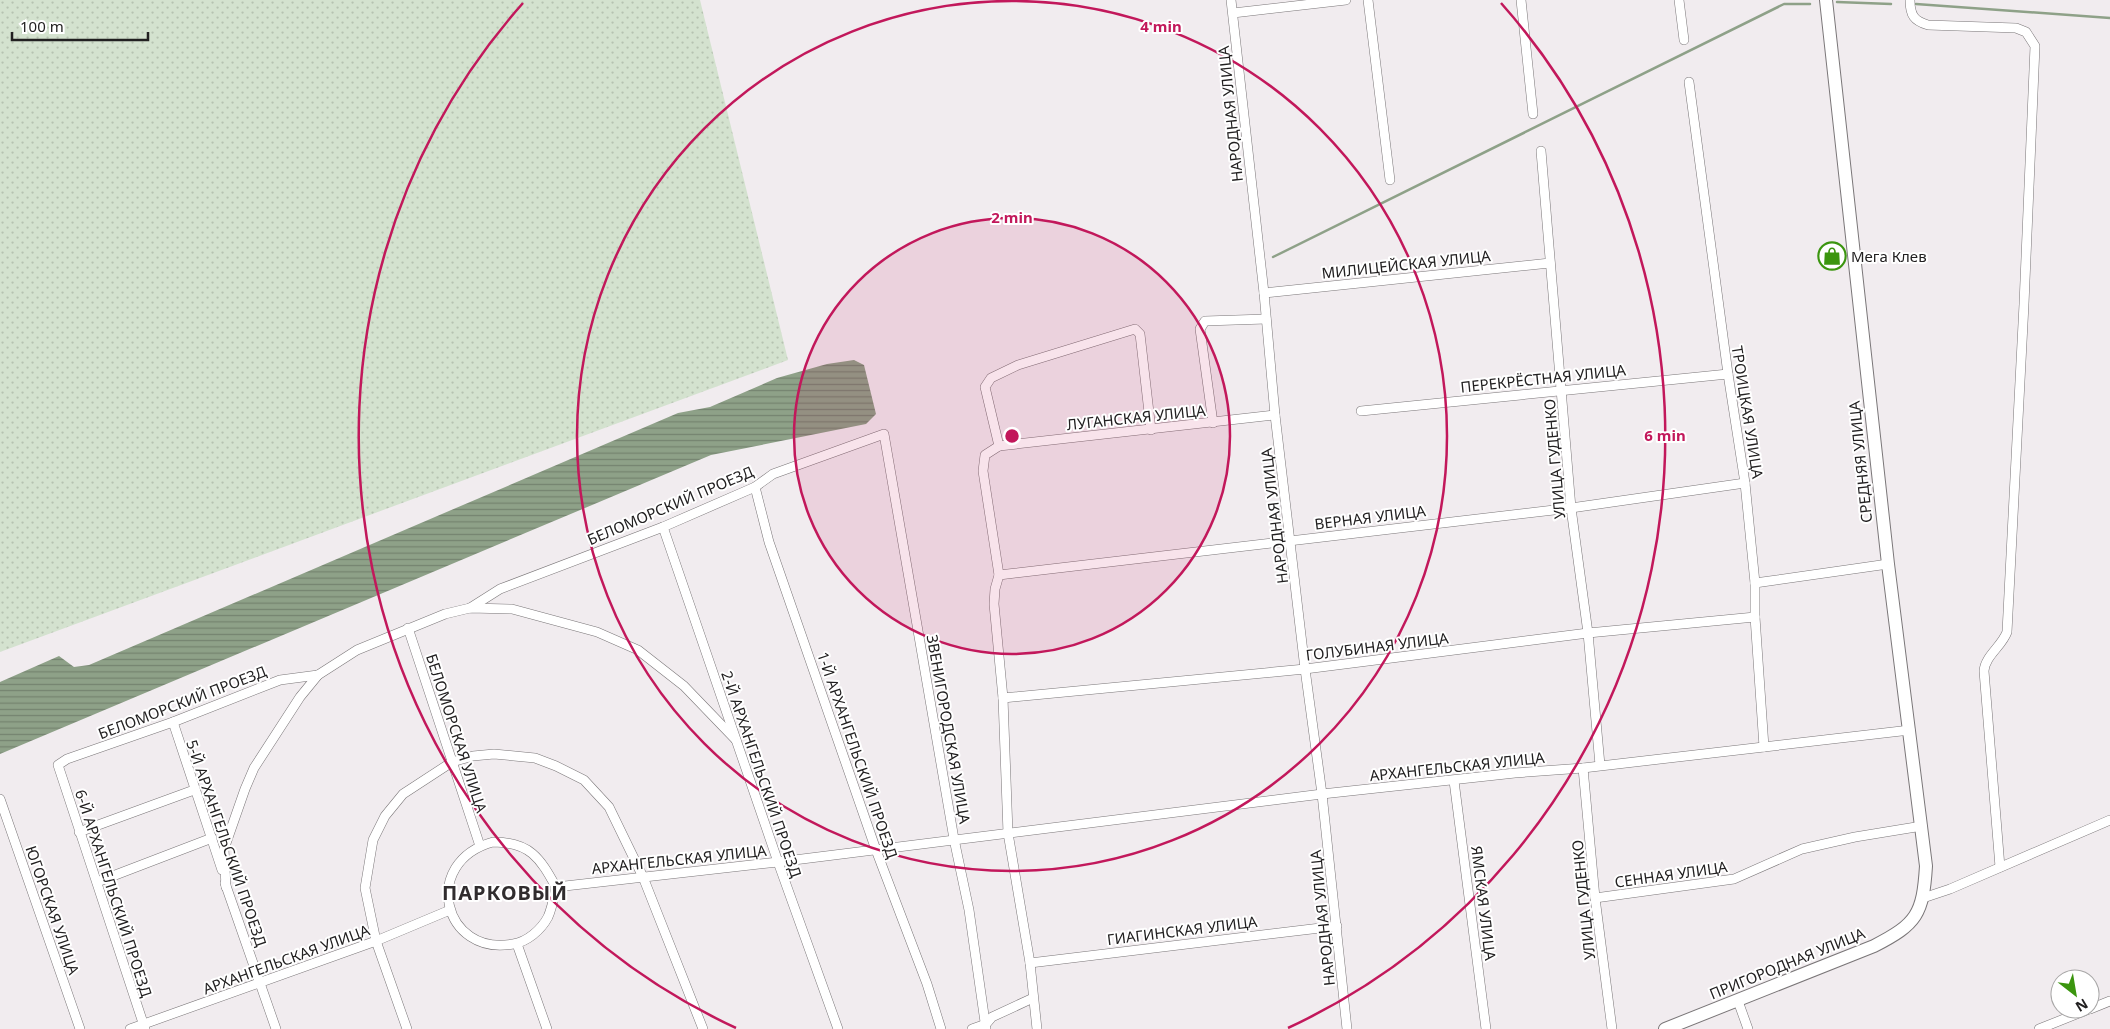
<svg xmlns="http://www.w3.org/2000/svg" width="2110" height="1029" font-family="'Noto Sans',sans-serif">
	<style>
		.grass { fill: url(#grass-dots) }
		.water { fill: url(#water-rules) }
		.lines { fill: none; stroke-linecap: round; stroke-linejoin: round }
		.stream { stroke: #8ea188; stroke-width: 2.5 }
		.street-casing { stroke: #7a7678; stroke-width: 10 }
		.secondary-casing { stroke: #7a7678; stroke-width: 14 }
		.street { stroke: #fff; stroke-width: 9 }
		.secondary { stroke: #fff; stroke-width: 12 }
		.ring { fill: none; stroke: #c2185b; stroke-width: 2.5 }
		.labels { text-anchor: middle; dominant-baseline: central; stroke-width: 4; stroke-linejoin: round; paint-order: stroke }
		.street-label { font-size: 15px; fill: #222021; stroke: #fff }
		.poi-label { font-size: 15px; fill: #222021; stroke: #fff; text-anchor: start }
		.district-label { font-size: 20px; font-weight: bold; letter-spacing: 1px; fill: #302c2e; stroke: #fff }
		.centre { fill: #c2185b; stroke: #fff; stroke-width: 2.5 }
		.ring-label { font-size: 15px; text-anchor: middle; font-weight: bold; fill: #c2185b; stroke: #fff; stroke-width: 4; stroke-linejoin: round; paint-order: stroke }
	</style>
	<defs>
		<pattern id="grass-dots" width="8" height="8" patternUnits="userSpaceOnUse" patternTransform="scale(1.25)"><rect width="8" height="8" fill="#d4e2cf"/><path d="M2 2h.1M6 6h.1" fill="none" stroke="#b6c2b1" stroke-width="1.8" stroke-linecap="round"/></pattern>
		<pattern id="water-rules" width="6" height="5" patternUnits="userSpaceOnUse" patternTransform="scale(1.25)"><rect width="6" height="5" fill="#8ea188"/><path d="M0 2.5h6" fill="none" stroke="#74836f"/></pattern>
	</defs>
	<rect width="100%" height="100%" fill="#f1ecef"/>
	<path class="grass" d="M0,0H700L788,360L0,652Z"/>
	<path class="water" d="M854,360L864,365L876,414L866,424L711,455L0,754V682L59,656L74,667L89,665L678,413L710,407L777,378L827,364Z"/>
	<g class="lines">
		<g class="stream">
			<path d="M1837,2L1891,4"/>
			<path d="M1916,4L2110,18"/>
			<path d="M1273,257L1784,4H1810"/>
		</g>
		<g class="street-casing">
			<g id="street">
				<path d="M1231,0L1264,293L1275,415L1305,669L1322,794L1347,1029"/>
				<path d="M1368,0L1390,180"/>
				<path d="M1521,0L1533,114"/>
				<path d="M1679,0L1684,40"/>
				<path d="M1910,0C1910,15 1914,21 1928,25L2016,28L2026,32L2035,46L2024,304L2007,632C2002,646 1985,656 1984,671L2000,867"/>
				<path d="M1233,13L1346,0"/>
				<path d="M1689,82L1728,374L1745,483L1755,583V617L1764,747"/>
				<path d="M1541,151L1571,508L1588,633L1600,765"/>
				<path d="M1264,293L1550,263"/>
				<path d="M1361,411L1728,374"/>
				<path d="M1213,423L1200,329L1205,321L1266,319"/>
				<path d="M999,446L1275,415"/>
				<path d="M755,487L769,542L876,850L927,984L941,1029"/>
				<path d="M663,527L778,862L838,1029"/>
				<path d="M999,575L1571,508L1745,483"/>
				<path d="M1755,583L1888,564"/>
				<path d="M470,608L500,589L663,527L755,487L773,474L884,434L954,839L969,910L986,1029"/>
				<path d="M408,628L480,846"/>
				<path d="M1003,698L1305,669L1588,633L1755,617"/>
				<path d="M173,722L222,870"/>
				<path d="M1583,768L1595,898L1612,1029"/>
				<path d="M1454,781L1486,1029"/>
				<path d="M0,799L80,1029"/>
				<path d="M79,832L194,790"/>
				<path d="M493,842C530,842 540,858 556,887C554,897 552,908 548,917C541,930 527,942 513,944C443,957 420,862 493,842Z"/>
				<path d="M97,882L212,838"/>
				<path d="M225,883L276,1029"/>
				<path d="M226,887L224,849L245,789L254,768L300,697L318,675L357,650L445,614L470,608L512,609L597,632L638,650L684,686L736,740"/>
				<path d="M556,887L778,862L1322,794L1515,773L1583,768L1910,730"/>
				<path d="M1595,898L1734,879L1802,849L1855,837L1922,826"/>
				<path d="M1923,898L1950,889L2110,820"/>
				<path d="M517,944L547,1029"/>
				<path d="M1030,963L1337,926"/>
				<path d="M1738,1001L1748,1029"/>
				<path d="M2090,1009L2110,1001"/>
				<path d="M130,1029L376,941L450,910"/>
				<path d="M145,1029L58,765L67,759L173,722L280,680L318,675"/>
				<path d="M407,1029L376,941L365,888L373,840L385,816L403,794L452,762L473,756L494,754L535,758L556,766L584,780L609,807L643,877L703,1029"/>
				<path d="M972,1029L986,1024L992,1017L1033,998"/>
				<path d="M1037,1029L1030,963L1008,833L1003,698L994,604L995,589L999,575L983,471L985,455L999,446L985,387L991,378L1018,365L1135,329L1140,334L1151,430"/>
				<path d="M2039,1029L2089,1009"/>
			</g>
		</g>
		<g class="secondary-casing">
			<path id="secondary" d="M1665,1029L1874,946C1917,924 1923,914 1926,866L1888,564L1826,0"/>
		</g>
		<use href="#street" class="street"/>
		<use href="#secondary" class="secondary"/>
	</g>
	<circle cx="1012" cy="436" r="218" fill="#c2185b" fill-opacity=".12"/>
	<g class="ring">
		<circle cx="1012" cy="436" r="218"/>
		<circle cx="1012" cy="436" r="435"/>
		<path d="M736 1028A653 653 0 0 1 523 3M1501 3A653 653 0 0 1 1288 1028"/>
	</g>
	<defs>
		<g id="shop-ring" transform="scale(1.4375)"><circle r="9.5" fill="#fff" stroke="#3b950f" stroke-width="1.5"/><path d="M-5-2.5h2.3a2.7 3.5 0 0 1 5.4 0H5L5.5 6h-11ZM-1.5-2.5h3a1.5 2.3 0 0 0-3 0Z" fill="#3b950f"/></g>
	</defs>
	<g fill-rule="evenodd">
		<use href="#shop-ring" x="1832" y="256"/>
	</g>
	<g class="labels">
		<g class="street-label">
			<text transform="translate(1230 114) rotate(-96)">НАРОДНАЯ УЛИЦА</text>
			<text transform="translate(1406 264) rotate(-6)">МИЛИЦЕЙСКАЯ УЛИЦА</text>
			<text transform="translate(1543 378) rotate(-6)">ПЕРЕКРЁСТНАЯ УЛИЦА</text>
			<text transform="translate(1748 412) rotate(81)">ТРОИЦКАЯ УЛИЦА</text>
			<text transform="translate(1136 417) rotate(-6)">ЛУГАНСКАЯ УЛИЦА</text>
			<text transform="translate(1554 459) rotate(-95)">УЛИЦА ГУДЕНКО</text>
			<text transform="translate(1860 462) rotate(-96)">СРЕДНЯЯ УЛИЦА</text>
			<text transform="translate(670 505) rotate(-23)">БЕЛОМОРСКИЙ ПРОЕЗД</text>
			<text transform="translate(1274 516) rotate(-97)">НАРОДНАЯ УЛИЦА</text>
			<text transform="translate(1370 517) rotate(-7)">ВЕРНАЯ УЛИЦА</text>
			<text transform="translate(1377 646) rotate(-7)">ГОЛУБИНАЯ УЛИЦА</text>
			<text transform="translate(182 702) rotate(-21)">БЕЛОМОРСКИЙ ПРОЕЗД</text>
			<text transform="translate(949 729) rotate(80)">ЗВЕНИГОРОДСКАЯ УЛИЦА</text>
			<text transform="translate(457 733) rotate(72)">БЕЛОМОРСКАЯ УЛИЦА</text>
			<text transform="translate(858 755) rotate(71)">1-Й АРХАНГЕЛЬСКИЙ ПРОЕЗД</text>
			<text transform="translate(1457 766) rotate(-6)">АРХАНГЕЛЬСКАЯ УЛИЦА</text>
			<text transform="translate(762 774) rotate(71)">2-Й АРХАНГЕЛЬСКИЙ ПРОЕЗД</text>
			<text transform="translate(227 843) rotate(71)">5-Й АРХАНГЕЛЬСКИЙ ПРОЕЗД</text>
			<text transform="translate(679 859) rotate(-6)">АРХАНГЕЛЬСКАЯ УЛИЦА</text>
			<text transform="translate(1671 874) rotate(-8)">СЕННАЯ УЛИЦА</text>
			<text transform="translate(114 893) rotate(72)">6-Й АРХАНГЕЛЬСКИЙ ПРОЕЗД</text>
			<text transform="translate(1583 900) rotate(-96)">УЛИЦА ГУДЕНКО</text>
			<text transform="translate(1484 903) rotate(83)">ЯМСКАЯ УЛИЦА</text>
			<text transform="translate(53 910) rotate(71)">ЮГОРСКАЯ УЛИЦА</text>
			<text transform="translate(1322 918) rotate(-96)">НАРОДНАЯ УЛИЦА</text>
			<text transform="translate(1182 930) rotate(-7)">ГИАГИНСКАЯ УЛИЦА</text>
			<text transform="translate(286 959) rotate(-20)">АРХАНГЕЛЬСКАЯ УЛИЦА</text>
			<text transform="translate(1787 963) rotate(-22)">ПРИГОРОДНАЯ УЛИЦА</text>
		</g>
		<g class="poi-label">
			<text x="1851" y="256">Мега Клев</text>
		</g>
		<g class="district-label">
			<text x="505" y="892">ПАРКОВЫЙ</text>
		</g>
	</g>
	<circle cx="1012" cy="436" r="8" class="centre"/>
	<g class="ring-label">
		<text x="1161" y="32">4 min</text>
		<text x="1012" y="223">2 min</text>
		<text x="1665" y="441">6 min</text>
	</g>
	<g transform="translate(2075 994) rotate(149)"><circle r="24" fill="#ffffff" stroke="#a7a6a6"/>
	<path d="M0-4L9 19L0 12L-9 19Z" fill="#3b950f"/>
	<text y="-8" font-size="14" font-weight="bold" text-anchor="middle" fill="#222021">N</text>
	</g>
	<path d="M12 32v8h136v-8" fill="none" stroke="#222021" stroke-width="2.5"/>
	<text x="20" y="32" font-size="15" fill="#222021" stroke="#ffffff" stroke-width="4" paint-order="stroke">100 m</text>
</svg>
